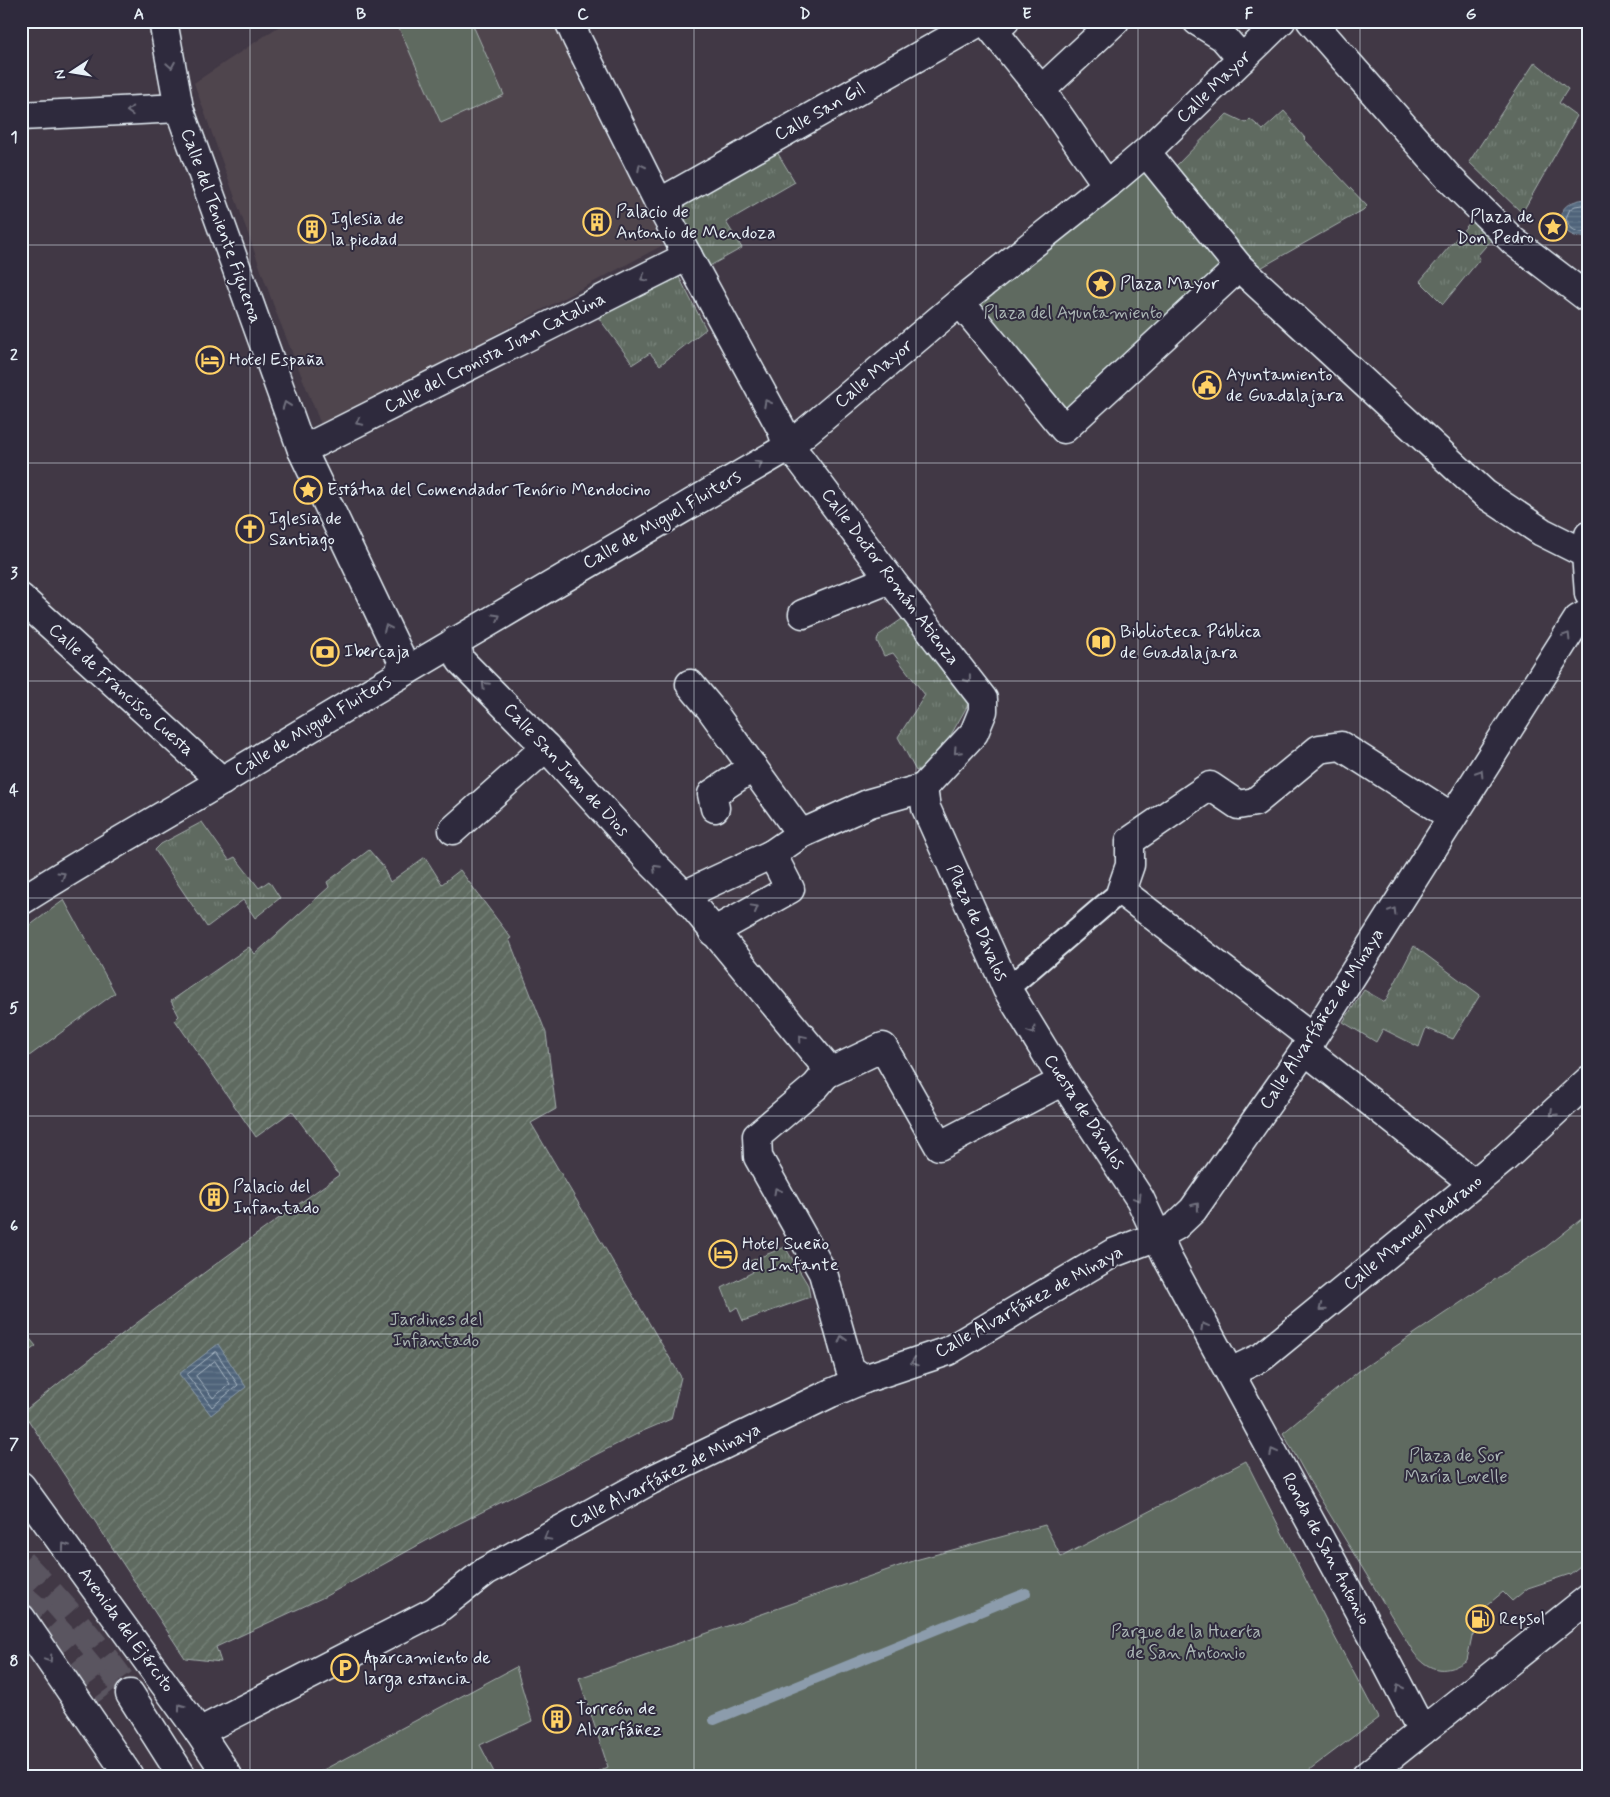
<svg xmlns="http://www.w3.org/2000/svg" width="1610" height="1797" font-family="Mynerve,sans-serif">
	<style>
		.built { fill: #50454e }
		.grass { fill: url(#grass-tufts); stroke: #a4aeac }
		.park { fill: #5f6b61; stroke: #a4aeac }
		.garden { fill: url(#garden-furrows); stroke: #a4aeac }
		.water { fill: url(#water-rules); stroke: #8c9cac }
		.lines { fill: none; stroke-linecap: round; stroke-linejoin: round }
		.shore { stroke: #abb9c6; stroke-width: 1 }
		.stream { stroke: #8c9cac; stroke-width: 10 }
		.secondary-tunnel { stroke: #5a5460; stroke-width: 28; stroke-dasharray: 28 14; stroke-linecap: butt }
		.service-casing { stroke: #e8f1f8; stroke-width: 25 }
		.pedestrian-casing { stroke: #e8f1f8; stroke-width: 31 }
		.minor-casing { stroke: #e8f1f8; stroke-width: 31 }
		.secondary-casing { stroke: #e8f1f8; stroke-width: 31 }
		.service { stroke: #2f2a3d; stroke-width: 21 }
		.pedestrian { stroke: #2f2a3d; stroke-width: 28 }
		.minor { stroke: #2f2a3d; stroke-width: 28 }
		.secondary { stroke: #2f2a3d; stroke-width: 28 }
		.oneway { stroke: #70707e }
		.grid { fill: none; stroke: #e8f1f8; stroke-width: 1; stroke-opacity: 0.55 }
		.labels { text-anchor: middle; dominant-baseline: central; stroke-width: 4; stroke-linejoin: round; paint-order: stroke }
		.street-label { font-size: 18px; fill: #e8f1f8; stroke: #2f2a3d }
		.poi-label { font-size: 18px; fill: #e8f1f8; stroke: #2f2a3d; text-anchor: start }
		.park-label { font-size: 18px; fill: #aab5b4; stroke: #2f2a3d }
		.neatline { fill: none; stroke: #e8f1f8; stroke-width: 2 }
		.grid-label { font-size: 16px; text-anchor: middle; font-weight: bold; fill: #e8f1f8 }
	</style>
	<defs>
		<pattern id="grass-tufts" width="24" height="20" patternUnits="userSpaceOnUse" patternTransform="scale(1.25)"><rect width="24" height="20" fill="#5f6b61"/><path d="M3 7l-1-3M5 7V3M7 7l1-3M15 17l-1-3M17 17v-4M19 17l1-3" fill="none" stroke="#768178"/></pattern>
		<pattern id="garden-furrows" width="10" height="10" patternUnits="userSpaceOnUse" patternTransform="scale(1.25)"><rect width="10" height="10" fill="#5f6b61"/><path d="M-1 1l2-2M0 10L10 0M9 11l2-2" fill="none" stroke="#768178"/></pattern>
		<pattern id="water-rules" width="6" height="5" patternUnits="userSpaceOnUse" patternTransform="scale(1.25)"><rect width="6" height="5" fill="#4f647a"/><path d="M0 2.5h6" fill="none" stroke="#687b8e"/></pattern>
	</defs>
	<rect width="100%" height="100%" fill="#413845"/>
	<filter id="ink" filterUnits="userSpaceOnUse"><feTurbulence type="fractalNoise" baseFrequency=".02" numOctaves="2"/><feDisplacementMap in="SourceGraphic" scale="10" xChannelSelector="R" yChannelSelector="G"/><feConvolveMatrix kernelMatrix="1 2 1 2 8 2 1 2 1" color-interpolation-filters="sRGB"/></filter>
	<g filter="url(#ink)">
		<path class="built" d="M292,21H553L580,82L663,245L322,427L276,312L194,83L284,23Z"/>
		<g class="grass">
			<path d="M1535,62L1568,89L1559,103L1577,116L1522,213L1469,162Z"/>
			<path d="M1284,111L1292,120L1291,122L1305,138L1304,139L1367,206L1363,210L1257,270L1174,168L1227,114L1246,123L1250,119L1263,130Z"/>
			<path d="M777,152L795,182L726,222L742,248L706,268L676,209Z"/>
			<path d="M1472,220L1493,238L1478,255L1480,259L1443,304L1420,281Z"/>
			<path d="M678,275L706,329L660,365L650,353L633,364L598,317Z"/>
			<path d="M905,617L973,696L936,761L916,771L898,737L925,695L893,653L884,656L877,641L879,635Z"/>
			<path d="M202,822L229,860L235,857L259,888L269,881L280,898L255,918L243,900L207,927L155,850L161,844Z"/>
			<path d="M1414,946L1480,995L1453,1039L1426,1028L1419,1047L1383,1029L1376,1042L1343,1022L1364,990L1385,1002Z"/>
			<path d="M785,1247L808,1285L810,1297L743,1321L737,1307L731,1311L722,1288L753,1272L748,1262Z"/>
		</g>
		<g class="park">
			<path d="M396,21H471L504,95L441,123Z"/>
			<path d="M1146,152L1239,267L1064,429L960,302Z"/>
			<path d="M64,900L115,993L21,1062V932Z"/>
			<path d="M1589,1213V1559L1570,1574L1528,1588L1512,1601L1503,1592L1468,1621L1476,1631L1472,1636L1467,1660C1447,1674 1430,1673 1414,1653L1309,1480L1283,1433L1359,1371L1512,1268L1545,1248Z"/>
			<path d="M21,1328L36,1346L21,1357Z"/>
			<path d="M1246,1461L1332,1632L1378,1718L1301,1776H589L608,1767L579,1678L919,1559L1045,1525L1061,1557Z"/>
			<path d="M516,1667L532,1721L480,1745L496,1776H312Z"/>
		</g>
		<path class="garden" d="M369,850L382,865L390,882L425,857L442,884L460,870L511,938L509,939L546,1033L556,1109L531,1123L681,1377L671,1419L643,1431L444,1531L324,1597L216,1647L221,1662L185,1658L23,1412C125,1329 232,1252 339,1175L292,1111L256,1137L175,1020L179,1016L171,1001L249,947L255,954L329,887L327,882Z"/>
		<g class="water">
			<path d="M1587,199L1589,200V236C1560,244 1544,202 1587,199Z"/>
			<path d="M218,1344L246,1387L211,1415L179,1374Z"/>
		</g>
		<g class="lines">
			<g class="shore">
				<path d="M1589,204L1575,206L1570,209L1566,218C1570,231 1577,233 1589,232"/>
				<path d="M216,1352L238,1385L212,1407L187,1375Z"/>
				<path d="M215,1361L230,1384L213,1398L196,1376Z"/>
			</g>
			<path class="stream" d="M714,1720L1026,1593"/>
			<g class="secondary-tunnel">
				<path d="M21,1563C62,1605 97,1646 130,1694"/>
				<path d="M21,1597C54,1625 83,1659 109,1694"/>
			</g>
			<g class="service-casing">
				<path id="service" d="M1007,989L1121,891"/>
			</g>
			<g class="pedestrian-casing">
				<g id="pedestrian">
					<path d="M1005,21L992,29L1041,90L1115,21"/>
					<path d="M1197,21L1223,37L1242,59"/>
					<path d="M1311,21L1449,178L1513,241L1589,299"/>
					<path d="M1041,90L1107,185"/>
					<path d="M1146,152L1281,21"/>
					<path d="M1239,267L1485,494L1542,532L1586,554"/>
					<path d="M788,447L960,302L1107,185L1146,152L1239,267L1064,429L960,302"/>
					<path d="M772,854L801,834L870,803L923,788"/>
					<path d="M1312,1038L1121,891L1130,865V841L1210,786L1238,805L1255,802L1319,749L1341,746L1452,817"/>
					<path d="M1305,1050L1473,1183"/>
					<path d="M826,1074L883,1047L939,1146L1063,1081"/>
				</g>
			</g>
			<g class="minor-casing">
				<g id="minor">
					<path d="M163,21L179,108L302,450L402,660L400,673"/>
					<path d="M569,21L577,39L659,203L781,428L788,447L800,459L890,579L983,699V711L974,733L923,788L926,808L1007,989L1063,1081L1140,1199L1168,1259L1372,1635L1422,1731"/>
					<path d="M21,116L179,108"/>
					<path d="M659,203L981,21"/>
					<path d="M302,450L688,256"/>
					<path d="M1589,535L1586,554L1589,594"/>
					<path d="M21,598L222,781"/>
					<path d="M803,614L890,579"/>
					<path d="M455,641L461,661L546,747L648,859L684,895L772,854L790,889L713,932"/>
					<path d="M690,684L710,708L801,834"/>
					<path d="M715,808L712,794L753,767"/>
					<path d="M453,830L546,747"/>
					<path d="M684,895L824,1064L826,1074L816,1086L757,1136L758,1157L823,1273L850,1369L864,1379"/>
					<path d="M21,901C88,858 157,820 225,779C412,666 600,557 788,447"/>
					<path d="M1228,1368H1239L1262,1357L1505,1158L1589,1080"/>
					<path d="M21,1486L199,1732L228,1776"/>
					<path d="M21,1618L129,1776"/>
					<path d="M199,1732L435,1611L486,1571L651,1480L831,1393L864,1379L948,1351L1113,1253L1158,1236L1176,1226L1193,1210L1305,1050L1578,619L1589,613"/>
					<path d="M1366,1776L1589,1598"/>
				</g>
			</g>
			<g class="secondary-casing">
				<path id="secondary" d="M130,1694L182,1776"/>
			</g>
			<use href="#service" class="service"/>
			<use href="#pedestrian" class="pedestrian"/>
			<use href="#minor" class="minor"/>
			<use href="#secondary" class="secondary"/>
		</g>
		<defs><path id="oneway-chevron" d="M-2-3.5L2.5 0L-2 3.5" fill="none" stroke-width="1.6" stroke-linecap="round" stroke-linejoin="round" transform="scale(1.25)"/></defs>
		<g class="oneway">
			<use href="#oneway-chevron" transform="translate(171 65) rotate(80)"/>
			<use href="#oneway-chevron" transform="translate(130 111) rotate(177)"/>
			<use href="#oneway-chevron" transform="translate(641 167) rotate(-117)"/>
			<use href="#oneway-chevron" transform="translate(644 278) rotate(153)"/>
			<use href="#oneway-chevron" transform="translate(767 403) rotate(-118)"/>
			<use href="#oneway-chevron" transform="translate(286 405) rotate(-110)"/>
			<use href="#oneway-chevron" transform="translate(359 422) rotate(153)"/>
			<use href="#oneway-chevron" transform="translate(759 464) rotate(-30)"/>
			<use href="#oneway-chevron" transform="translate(497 617) rotate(-30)"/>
			<use href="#oneway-chevron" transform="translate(387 628) rotate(-115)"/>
			<use href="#oneway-chevron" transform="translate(1567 636) rotate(-58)"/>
			<use href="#oneway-chevron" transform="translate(968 679) rotate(52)"/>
			<use href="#oneway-chevron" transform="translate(485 685) rotate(-135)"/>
			<use href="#oneway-chevron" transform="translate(957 751) rotate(133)"/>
			<use href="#oneway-chevron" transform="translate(1480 773) rotate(-58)"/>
			<use href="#oneway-chevron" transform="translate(656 868) rotate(-135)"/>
			<use href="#oneway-chevron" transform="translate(62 875) rotate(-32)"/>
			<use href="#oneway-chevron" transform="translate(755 908) rotate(-29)"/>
			<use href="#oneway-chevron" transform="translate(1393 911) rotate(-58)"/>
			<use href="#oneway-chevron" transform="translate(1032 1031) rotate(59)"/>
			<use href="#oneway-chevron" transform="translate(802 1038) rotate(-130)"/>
			<use href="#oneway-chevron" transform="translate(1553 1113) rotate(137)"/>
			<use href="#oneway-chevron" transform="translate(777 1191) rotate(-119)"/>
			<use href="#oneway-chevron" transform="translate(1138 1198) rotate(59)"/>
			<use href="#oneway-chevron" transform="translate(1196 1206) rotate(-52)"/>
			<use href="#oneway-chevron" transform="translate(1322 1308) rotate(141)"/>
			<use href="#oneway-chevron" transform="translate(1204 1326) rotate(-119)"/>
			<use href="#oneway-chevron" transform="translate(842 1339) rotate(-106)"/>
			<use href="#oneway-chevron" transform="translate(914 1362) rotate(161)"/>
			<use href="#oneway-chevron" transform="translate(1273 1452) rotate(-118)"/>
			<use href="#oneway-chevron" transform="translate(547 1537) rotate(151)"/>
			<use href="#oneway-chevron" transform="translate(65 1546) rotate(-126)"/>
			<use href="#oneway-chevron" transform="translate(49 1659) rotate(56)"/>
			<use href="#oneway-chevron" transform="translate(1399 1688) rotate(-117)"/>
			<use href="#oneway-chevron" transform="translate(181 1707) rotate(-126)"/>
		</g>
	</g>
	<path class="grid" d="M250,21V1776M472,21V1776M694,21V1776M916,21V1776M1138,21V1776M1360,21V1776M21,245H1589M21,463H1589M21,681H1589M21,898H1589M21,1116H1589M21,1334H1589M21,1552H1589"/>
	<defs>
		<g id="building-ring" transform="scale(1.4375)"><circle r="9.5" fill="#2f2a3d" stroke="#ffd166" stroke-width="1.5"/><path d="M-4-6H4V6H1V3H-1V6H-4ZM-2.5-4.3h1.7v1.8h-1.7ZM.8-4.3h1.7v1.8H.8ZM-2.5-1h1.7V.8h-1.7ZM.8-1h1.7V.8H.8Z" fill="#ffd166"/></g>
		<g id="sight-ring" transform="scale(1.4375)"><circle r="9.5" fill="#2f2a3d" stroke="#ffd166" stroke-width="1.5"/><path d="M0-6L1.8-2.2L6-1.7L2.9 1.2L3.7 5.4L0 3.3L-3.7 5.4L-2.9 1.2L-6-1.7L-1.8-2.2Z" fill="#ffd166"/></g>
		<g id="hotel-ring" transform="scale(1.4375)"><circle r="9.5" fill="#2f2a3d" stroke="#ffd166" stroke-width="1.5"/><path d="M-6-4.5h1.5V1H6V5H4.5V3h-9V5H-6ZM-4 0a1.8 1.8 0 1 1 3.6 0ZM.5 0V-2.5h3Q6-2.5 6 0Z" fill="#ffd166"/></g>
		<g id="civic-ring" transform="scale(1.4375)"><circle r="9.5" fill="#2f2a3d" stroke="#ffd166" stroke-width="1.5"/><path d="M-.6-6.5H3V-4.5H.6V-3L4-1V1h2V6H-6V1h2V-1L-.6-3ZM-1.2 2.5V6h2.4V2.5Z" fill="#ffd166"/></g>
		<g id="church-ring" transform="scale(1.4375)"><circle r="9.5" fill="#2f2a3d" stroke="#ffd166" stroke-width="1.5"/><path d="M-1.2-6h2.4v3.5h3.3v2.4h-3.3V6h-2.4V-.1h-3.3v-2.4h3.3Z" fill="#ffd166"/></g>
		<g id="library-ring" transform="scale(1.4375)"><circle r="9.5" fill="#2f2a3d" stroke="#ffd166" stroke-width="1.5"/><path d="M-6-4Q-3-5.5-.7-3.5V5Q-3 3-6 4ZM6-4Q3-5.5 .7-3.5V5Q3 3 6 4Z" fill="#ffd166"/></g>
		<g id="bank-ring" transform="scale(1.4375)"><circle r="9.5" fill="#2f2a3d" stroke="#ffd166" stroke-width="1.5"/><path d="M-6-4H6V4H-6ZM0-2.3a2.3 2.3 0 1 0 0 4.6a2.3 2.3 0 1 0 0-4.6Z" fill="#ffd166"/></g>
		<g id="fuel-ring" transform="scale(1.4375)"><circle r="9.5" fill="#2f2a3d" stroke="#ffd166" stroke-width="1.5"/><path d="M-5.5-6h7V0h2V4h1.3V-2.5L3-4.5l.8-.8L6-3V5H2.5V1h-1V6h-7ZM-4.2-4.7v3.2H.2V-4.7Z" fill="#ffd166"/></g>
		<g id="parking-ring" transform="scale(1.4375)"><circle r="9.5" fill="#2f2a3d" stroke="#ffd166" stroke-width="1.5"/><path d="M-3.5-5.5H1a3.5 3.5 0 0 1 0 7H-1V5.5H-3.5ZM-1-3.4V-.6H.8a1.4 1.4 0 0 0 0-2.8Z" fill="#ffd166"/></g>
	</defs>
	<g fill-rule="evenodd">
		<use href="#building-ring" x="597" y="222"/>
		<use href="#sight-ring" x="1553" y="227"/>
		<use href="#building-ring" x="312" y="229"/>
		<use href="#sight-ring" x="1101" y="284"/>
		<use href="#hotel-ring" x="210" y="360"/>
		<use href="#civic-ring" x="1207" y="385"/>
		<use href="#sight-ring" x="308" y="490"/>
		<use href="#church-ring" x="250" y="529"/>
		<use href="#library-ring" x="1101" y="642"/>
		<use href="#bank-ring" x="325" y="652"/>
		<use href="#building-ring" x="214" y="1197"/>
		<use href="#hotel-ring" x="723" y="1254"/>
		<use href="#fuel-ring" x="1480" y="1619"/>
		<use href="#parking-ring" x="345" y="1668"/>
		<use href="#building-ring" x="557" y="1719"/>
	</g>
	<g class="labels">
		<g class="street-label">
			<text transform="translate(1214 87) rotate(-44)">Calle Mayor</text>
			<text transform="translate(820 112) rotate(-29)">Calle San Gil</text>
			<text transform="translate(221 226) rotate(70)">Calle del Teniente Figueroa</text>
			<text transform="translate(495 353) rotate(-27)">Calle del Cronista Juan Catalina</text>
			<text transform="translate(874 374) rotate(-40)">Calle Mayor</text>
			<text transform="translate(662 520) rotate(-30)">Calle de Miguel Fluiters</text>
			<text transform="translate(890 577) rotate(53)">Calle Doctor Román Atienza</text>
			<text transform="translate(121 690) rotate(42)">Calle de Francisco Cuesta</text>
			<text transform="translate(313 726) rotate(-31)">Calle de Miguel Fluiters</text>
			<text transform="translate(566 770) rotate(47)">Calle San Juan de Dios</text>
			<text transform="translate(977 923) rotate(66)">Plaza de Dávalos</text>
			<text transform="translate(1322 1019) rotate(-57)">Calle Alvarfáñez de Minaya</text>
			<text transform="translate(1084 1112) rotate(57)">Cuesta de Dávalos</text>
			<text transform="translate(1413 1233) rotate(-39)">Calle Manuel Medrano</text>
			<text transform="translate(1029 1302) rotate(-29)">Calle Alvarfáñez de Minaya</text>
			<text transform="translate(665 1476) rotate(-27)">Calle Alvarfáñez de Minaya</text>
			<text transform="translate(1326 1549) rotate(62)">Ronda de San Antonio</text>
			<text transform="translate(126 1630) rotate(54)">Avenida del Ejército</text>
		</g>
		<g class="poi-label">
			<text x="616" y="212">Palacio de<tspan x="616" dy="21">Antonio de Mendoza</tspan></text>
			<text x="1534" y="217" text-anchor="end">Plaza de<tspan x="1534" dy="21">Don Pedro</tspan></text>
			<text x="331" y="219">Iglesia de<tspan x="331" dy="21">la piedad</tspan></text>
			<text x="1120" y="284">Plaza Mayor</text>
			<text x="229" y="360">Hotel España</text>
			<text x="1226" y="375">Ayuntamiento<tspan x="1226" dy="21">de Guadalajara</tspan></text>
			<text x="327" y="490">Estátua del Comendador Tenório Mendocino</text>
			<text x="269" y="519">Iglesia de<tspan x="269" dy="21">Santiago</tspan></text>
			<text x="1120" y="632">Biblioteca Pública<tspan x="1120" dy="21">de Guadalajara</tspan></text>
			<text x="344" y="652">Ibercaja</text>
			<text x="233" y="1187">Palacio del<tspan x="233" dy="21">Infantado</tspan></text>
			<text x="742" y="1244">Hotel Sueño<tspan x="742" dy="21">del Infante</tspan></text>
			<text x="1499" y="1619">Repsol</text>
			<text x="364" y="1658">Aparcamiento de<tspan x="364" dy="21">larga estancia</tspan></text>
			<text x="576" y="1709">Torreón de<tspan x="576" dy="21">Alvarfáñez</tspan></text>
		</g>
		<g class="park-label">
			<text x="1073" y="313">Plaza del Ayuntamiento</text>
			<text x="436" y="1320">Jardines del<tspan x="436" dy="21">Infantado</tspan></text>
			<text x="1456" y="1456">Plaza de Sor<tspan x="1456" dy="21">María Lovelle</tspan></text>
			<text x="1186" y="1632">Parque de la Huerta<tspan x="1186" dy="21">de San Antonio</tspan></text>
		</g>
	</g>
	<rect width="1610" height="1797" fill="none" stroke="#2f2a3d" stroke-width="55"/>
	<g transform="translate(72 72) rotate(258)" stroke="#2f2a3d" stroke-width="4" paint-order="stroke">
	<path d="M0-4L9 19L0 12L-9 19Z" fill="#e8f1f8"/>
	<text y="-8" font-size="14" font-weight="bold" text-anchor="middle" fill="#e8f1f8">N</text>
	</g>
	<rect x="28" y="28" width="1554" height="1742" class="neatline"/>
	<g class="grid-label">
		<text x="139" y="19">A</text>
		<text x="361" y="19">B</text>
		<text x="583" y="19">C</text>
		<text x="805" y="19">D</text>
		<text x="1027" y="19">E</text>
		<text x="1249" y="19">F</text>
		<text x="1471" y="19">G</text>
		<text x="14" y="142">1</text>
		<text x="14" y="360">2</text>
		<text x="14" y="578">3</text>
		<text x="14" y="795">4</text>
		<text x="14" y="1013">5</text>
		<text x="14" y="1231">6</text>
		<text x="14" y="1449">7</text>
		<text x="14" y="1666">8</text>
	</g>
</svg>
